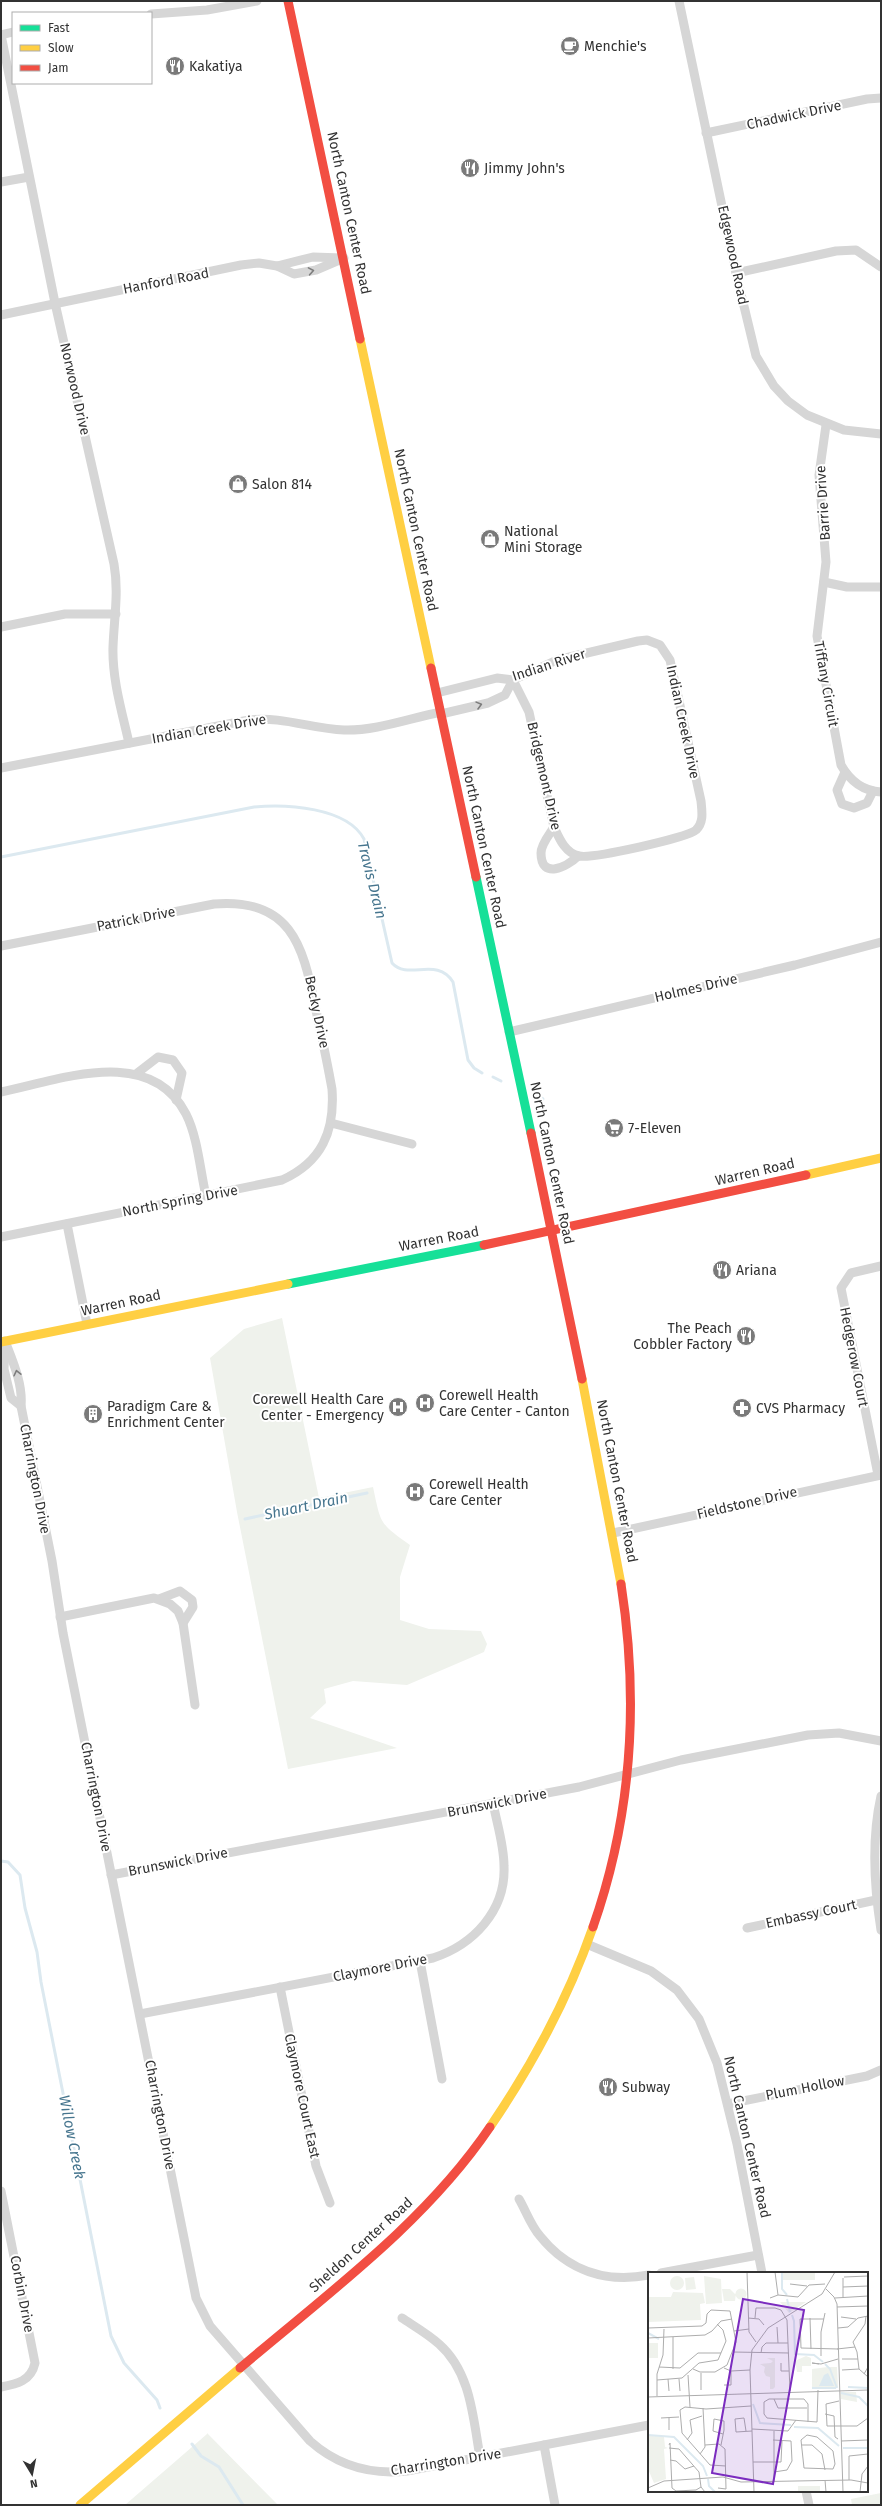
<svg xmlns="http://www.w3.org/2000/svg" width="882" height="2506" font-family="'Fira Sans',sans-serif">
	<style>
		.green { fill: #eff2ec }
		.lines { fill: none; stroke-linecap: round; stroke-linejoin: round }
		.stream { stroke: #dce9f0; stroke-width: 3 }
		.street { stroke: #d6d6d6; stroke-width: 9 }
		.fast { stroke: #16e098; stroke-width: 9 }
		.slow { stroke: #ffcf43; stroke-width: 9 }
		.jam { stroke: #f24e42; stroke-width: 9 }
		.oneway { stroke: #7c7c7c }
		.labels { text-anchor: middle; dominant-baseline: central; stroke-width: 4; stroke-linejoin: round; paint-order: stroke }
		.poi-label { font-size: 14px; fill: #323232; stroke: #fff; text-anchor: start }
		.street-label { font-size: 14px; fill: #323232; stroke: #fff }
		.water-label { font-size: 15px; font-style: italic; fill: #46758e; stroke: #fff }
		.inset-river { fill: none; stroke: #dce9f0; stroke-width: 2 }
		.inset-road { fill: none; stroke: #adadad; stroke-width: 1 }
		.view { fill: #7b2cbf; fill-opacity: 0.15; stroke: #7b2cbf; stroke-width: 2 }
		.inset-edge { fill: none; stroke: #323232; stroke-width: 2 }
	</style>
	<rect width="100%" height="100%" fill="#fff"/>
	<g class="green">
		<path d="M282,1318L319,1498L373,1487C381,1524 379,1523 410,1545L400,1577V1620L429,1629L481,1631L487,1644L484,1652L407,1685L353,1681L324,1689L326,1703L310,1718L397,1748L288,1769L237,1512L210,1358L244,1329Z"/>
		<path d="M207,2433L278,2505H125L207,2434Z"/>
		<path d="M881,2493V2505H852L851,2499Z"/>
	</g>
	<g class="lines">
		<g class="stream">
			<path d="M1,857L254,807C286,804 347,807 364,839L392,963C408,981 437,956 453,982L468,1060L474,1068L482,1073"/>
			<path d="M493,1077L501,1081"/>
			<path d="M542,1098L543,1099"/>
			<path d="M245,1519L367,1493"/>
			<path d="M1,1861L8,1862L20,1875L25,1908L37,1952L41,1982L111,2336L124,2363L157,2400L160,2408"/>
			<path d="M192,2444L201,2456L219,2467L243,2505"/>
		</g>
		<g class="street">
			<path d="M679,1L736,273L756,356L774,386L788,401L807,415L844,430L881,434"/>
			<path d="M151,14L207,10L257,1"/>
			<path d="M1,35L55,303L114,564C119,592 114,619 113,647C112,679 122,712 129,743"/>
			<path d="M1,35L13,32"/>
			<path d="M706,133L867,99L881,98"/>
			<path d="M1,182L29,177"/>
			<path d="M277,266L313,257L342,258"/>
			<path d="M736,273L836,251L856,250L881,267"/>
			<path d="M1,315L241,265L259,263L277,266L294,274L316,270L344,258"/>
			<path d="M826,425L819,475L826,562L817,636L841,765C850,781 863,791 881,792"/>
			<path d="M824,582L847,587H881"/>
			<path d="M1,627L65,614H116"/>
			<path d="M437,693L497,678L513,680L557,660L638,641L647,640L660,645L670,660L701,801C702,812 704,822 696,830C687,838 592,859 579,856C565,853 559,838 554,827L529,712L513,680"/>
			<path d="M441,714L488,703L505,695L513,680"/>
			<path d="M1,768L249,720C282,716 312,729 344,730C376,731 410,718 441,712"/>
			<path d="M845,772L837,790L842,804L854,808L867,803L873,791"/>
			<path d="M554,827C550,834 541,844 541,853C541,880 567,867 578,856"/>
			<path d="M1,946L214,904C290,898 303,944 315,1006C321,1033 327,1061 332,1089C335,1131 322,1162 282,1180L1,1237"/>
			<path d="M509,1032L795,965L881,942"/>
			<path d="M136,1074L158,1057L173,1060L182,1073L176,1100"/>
			<path d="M1,1092C60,1080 150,1044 186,1114C198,1138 200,1170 206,1196"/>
			<path d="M331,1123L412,1144"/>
			<path d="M67,1224L87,1324"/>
			<path d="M5,1341C13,1362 23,1384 21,1406L52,1561L63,1633L196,2298L210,2326L310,2441C338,2466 370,2475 407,2471L649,2425"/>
			<path d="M5,1345L4,1369L11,1398L21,1406"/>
			<path d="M878,1475L841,1288L851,1273L881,1266"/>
			<path d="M613,1533L881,1475"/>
			<path d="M159,1599L180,1591L192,1600L193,1607L183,1623"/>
			<path d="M60,1617L154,1598L170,1604L178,1611L183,1623L195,1705"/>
			<path d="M881,1796C871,1841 874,1886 881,1930"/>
			<path d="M111,1875L579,1787L681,1760L808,1735L839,1733L881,1741"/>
			<path d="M747,1928L876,1900"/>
			<path d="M589,1945L651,1971L677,1990L699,2019L717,2063L737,2144L762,2273"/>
			<path d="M420,1961L442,2079"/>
			<path d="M280,1987L316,2166L330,2203"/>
			<path d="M140,2014L433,1958C473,1945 506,1911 504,1866C504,1845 497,1824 493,1803"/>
			<path d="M728,2104L867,2076L881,2070"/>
			<path d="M1,2191L35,2363C31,2381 17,2384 1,2387"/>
			<path d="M519,2199C526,2211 531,2226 540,2236C568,2271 606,2283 649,2275"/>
			<path d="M661,2273L758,2255"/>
			<path d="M402,2318C414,2326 428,2334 439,2344C471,2372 473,2418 480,2457"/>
			<path d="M544,2445L555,2505"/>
			<path d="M806,2491L809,2505"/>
		</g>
		<g class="fast">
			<path d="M476,877L531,1133"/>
			<path d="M288,1284L484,1245"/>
		</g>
		<g class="slow">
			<path d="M360,339L431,668"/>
			<path d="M806,1175L881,1158"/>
			<path d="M1,1342L288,1284"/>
			<path d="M582,1379L621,1584"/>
			<path d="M490,2127C533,2064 568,1999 593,1927"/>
			<path d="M80,2505L240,2368"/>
		</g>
		<g class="jam">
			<path d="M288,1L360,339"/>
			<path d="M431,668L476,877"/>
			<path d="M531,1133L582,1379"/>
			<path d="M484,1245L806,1175"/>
			<path d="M593,1927C632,1816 639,1700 621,1584"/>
			<path d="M240,2368C327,2294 425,2223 490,2127"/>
		</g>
	</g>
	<defs><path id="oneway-chevron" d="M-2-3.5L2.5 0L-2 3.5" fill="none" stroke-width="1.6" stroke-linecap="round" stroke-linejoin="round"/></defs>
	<g class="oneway">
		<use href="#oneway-chevron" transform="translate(311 271) rotate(-10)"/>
		<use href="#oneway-chevron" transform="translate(479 705) rotate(-15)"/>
		<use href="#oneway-chevron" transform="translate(17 1373) rotate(-103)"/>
	</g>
	<defs>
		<g id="cafe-disc" transform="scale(1)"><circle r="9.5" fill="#7a7a7a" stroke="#fff"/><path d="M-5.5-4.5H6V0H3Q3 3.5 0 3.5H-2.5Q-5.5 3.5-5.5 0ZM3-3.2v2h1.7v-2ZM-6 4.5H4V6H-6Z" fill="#fff"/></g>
		<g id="restaurant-disc" transform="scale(1)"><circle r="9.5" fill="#7a7a7a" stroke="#fff"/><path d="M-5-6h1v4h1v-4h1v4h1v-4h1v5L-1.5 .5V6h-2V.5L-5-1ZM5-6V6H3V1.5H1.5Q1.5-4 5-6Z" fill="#fff"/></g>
		<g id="shop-disc" transform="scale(1)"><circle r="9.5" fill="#7a7a7a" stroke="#fff"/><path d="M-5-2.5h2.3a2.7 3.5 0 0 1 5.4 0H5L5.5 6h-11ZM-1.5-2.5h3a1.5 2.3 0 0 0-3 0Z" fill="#fff"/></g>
		<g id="supermarket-disc" transform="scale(1)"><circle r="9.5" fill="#7a7a7a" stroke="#fff"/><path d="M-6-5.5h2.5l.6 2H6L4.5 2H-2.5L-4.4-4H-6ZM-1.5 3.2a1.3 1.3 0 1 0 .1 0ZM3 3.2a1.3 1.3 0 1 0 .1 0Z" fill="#fff"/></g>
		<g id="hospital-disc" transform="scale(1)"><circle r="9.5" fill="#7a7a7a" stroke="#fff"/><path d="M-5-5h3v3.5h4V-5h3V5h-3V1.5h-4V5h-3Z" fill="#fff"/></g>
		<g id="pharmacy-disc" transform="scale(1)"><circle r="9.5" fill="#7a7a7a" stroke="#fff"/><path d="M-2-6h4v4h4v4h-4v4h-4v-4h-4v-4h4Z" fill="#fff"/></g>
		<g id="building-disc" transform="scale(1)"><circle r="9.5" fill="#7a7a7a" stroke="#fff"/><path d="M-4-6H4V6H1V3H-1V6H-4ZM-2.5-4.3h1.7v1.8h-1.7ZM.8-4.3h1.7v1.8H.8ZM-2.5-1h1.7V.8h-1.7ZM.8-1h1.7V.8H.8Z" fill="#fff"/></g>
	</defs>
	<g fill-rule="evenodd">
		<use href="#cafe-disc" x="570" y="46"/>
		<use href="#restaurant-disc" x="175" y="66"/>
		<use href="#restaurant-disc" x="470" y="168"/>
		<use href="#shop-disc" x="238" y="484"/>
		<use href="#shop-disc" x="490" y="539"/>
		<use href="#supermarket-disc" x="614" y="1128"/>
		<use href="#restaurant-disc" x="722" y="1270"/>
		<use href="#restaurant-disc" x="746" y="1336"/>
		<use href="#hospital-disc" x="425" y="1403"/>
		<use href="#hospital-disc" x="398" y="1407"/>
		<use href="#pharmacy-disc" x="742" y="1408"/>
		<use href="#building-disc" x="93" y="1414"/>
		<use href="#hospital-disc" x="415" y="1492"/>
		<use href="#restaurant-disc" x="608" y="2087"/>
	</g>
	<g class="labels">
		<g class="poi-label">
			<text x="584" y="46">Menchie's</text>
			<text x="189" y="66">Kakatiya</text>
			<text x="484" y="168">Jimmy John's</text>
			<text x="252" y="484">Salon 814</text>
			<text x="504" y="531">National<tspan x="504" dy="16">Mini Storage</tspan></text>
			<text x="628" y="1128">7-Eleven</text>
			<text x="736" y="1270">Ariana</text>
			<text x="732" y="1328" text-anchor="end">The Peach<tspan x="732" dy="16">Cobbler Factory</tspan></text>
			<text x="439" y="1395">Corewell Health<tspan x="439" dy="16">Care Center - Canton</tspan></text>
			<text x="384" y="1399" text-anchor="end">Corewell Health Care<tspan x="384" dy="16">Center - Emergency</tspan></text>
			<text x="107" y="1406">Paradigm Care &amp;<tspan x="107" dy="16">Enrichment Center</tspan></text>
			<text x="756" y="1408">CVS Pharmacy</text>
			<text x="429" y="1484">Corewell Health<tspan x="429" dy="16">Care Center</tspan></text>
			<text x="622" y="2087">Subway</text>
		</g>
		<g class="street-label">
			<text transform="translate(794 115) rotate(-12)">Chadwick Drive</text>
			<text transform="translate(349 213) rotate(78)">North Canton Center Road</text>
			<text transform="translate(733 255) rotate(78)">Edgewood Road</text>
			<text transform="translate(166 281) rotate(-11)">Hanford Road</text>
			<text transform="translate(75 389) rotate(77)">Norwood Drive</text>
			<text transform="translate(823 503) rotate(-94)">Barrie Drive</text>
			<text transform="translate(416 530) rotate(78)">North Canton Center Road</text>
			<text transform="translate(549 665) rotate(-18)">Indian River</text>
			<text transform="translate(826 684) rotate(80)">Tiffany Circuit</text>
			<text transform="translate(683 722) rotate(78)">Indian Creek Drive</text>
			<text transform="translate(209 729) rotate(-10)">Indian Creek Drive</text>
			<text transform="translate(544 776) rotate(77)">Bridgemont Drive</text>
			<text transform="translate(484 847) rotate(78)">North Canton Center Road</text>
			<text transform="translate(136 919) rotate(-11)">Patrick Drive</text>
			<text transform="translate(696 988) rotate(-13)">Holmes Drive</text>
			<text transform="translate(317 1012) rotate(78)">Becky Drive</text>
			<text transform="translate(552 1163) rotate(78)">North Canton Center Road</text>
			<text transform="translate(755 1172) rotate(-13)">Warren Road</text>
			<text transform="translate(180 1201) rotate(-11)">North Spring Drive</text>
			<text transform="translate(439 1239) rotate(-11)">Warren Road</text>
			<text transform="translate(121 1303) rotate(-12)">Warren Road</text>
			<text transform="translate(854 1357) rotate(79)">Hedgerow Court</text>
			<text transform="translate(35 1479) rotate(79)">Charrington Drive</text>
			<text transform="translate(617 1481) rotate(79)">North Canton Center Road</text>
			<text transform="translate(747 1503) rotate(-13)">Fieldstone Drive</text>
			<text transform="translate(96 1797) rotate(79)">Charrington Drive</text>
			<text transform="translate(497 1803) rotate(-11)">Brunswick Drive</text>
			<text transform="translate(178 1862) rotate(-11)">Brunswick Drive</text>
			<text transform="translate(811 1914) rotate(-12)">Embassy Court</text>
			<text transform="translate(380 1968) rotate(-11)">Claymore Drive</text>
			<text transform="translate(805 2088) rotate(-11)">Plum Hollow</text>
			<text transform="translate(302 2096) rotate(78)">Claymore Court East</text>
			<text transform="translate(160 2115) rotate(79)">Charrington Drive</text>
			<text transform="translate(747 2137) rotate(77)">North Canton Center Road</text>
			<text transform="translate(361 2245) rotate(-42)">Sheldon Center Road</text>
			<text transform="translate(22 2294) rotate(79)">Corbin Drive</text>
			<text transform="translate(446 2462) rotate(-9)">Charrington Drive</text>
		</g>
		<g class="water-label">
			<text transform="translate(372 880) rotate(76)">Travis Drain</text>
			<text transform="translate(306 1506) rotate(-12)">Shuart Drain</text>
			<text transform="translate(72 2137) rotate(79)">Willow Creek</text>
		</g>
	</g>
	<g transform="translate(648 2272)">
		<rect width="220" height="220" fill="#fff"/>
		<path d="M133,0H167V8H133ZM56,4L73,7L74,31L58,32ZM22 11a7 7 0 1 1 14 0a7 7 0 1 1-14 0ZM46,5L48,17L38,18L37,6ZM87.5 22a5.5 5.5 0 1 1 11 0a5.5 5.5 0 1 1-11 0ZM74,17H82L87,22L88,21L87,29H76ZM25,20L55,21L57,31L52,32L53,48L0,50V25H23ZM132,30H158L141,41ZM0,71H10V86H0ZM158,84L163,86V94H154V100H149L147,89ZM119,86H127V115L125,117H122V105L118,104L116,100L117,95L112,92L123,91L125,89ZM180,95H189L190,115L164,116V97ZM192,120H208L209,130L193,127ZM0,163L16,165L17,175L20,176L16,177L18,207L6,211L0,197ZM150,214H172V220H150Z" fill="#eff2ec"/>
		<path d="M180,101L186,114H171L176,103Z" fill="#dce9f0"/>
		<path class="inset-river" d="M134,0V17L139,23M139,27L142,40M144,43L146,49L147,82L166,83L175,90M0,61L11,67M177,92L182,97L189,116M200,115L220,116M164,116H188M193,121L211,125L220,134M105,132L112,151L143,153M146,155L170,156L191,174M0,163L26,165L55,194L59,204M195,176H220M60,207L61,214L67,220"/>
		<path class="inset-road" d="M99,0L101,60L108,70M127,0L130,23M196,5L220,4M142,12L159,14M195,15L220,14M178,17L186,25L189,32L195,220M195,25V6M122,26L130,23L150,25L161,13L177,12M187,26L220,24M189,35L220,34M218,44L217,52L205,70L209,80L211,97L220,105M193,45L208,47M100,46L111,47L116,53M107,46L108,36H127L133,38L139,48L142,119M162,46L163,77M176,47H152L153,76L190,77M129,55L130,71M0,56L54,54L58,51L59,42L63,38L82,39L88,70L79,93L67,100H52L45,97M190,56L200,55L210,46L220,44M86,59L101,57M25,65V97M0,66L57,63L64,59L73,49L84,47M189,77L207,75M85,80L141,81M113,81L114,75L118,71H140M173,84V60L177,41M194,87H210M133,91V99H141M171,92L164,91L173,92L190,87M11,95L32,96L50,81H73M76,96L83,99L102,98M194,98L211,97M53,101V118M216,102L220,95V80M40,103L42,135M20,107L21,119M31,107L32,119M9,108L34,106L51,91L70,88L78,69L75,58L69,52M76,113H83V99M9,124V102L15,83L16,57M0,125L220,118M126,127L130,136H159M191,129L178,132L179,154H209L220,146M116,130V142L119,146L169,150L170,118M116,130L121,127H156L160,132V150M32,138L34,161L62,193L78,194M32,138L37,135L58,137L103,134M177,142L186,144L187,165L190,167M21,145V158M13,146L31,145M104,157L140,159L148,148M98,159L96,146L87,147L88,160L104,159M126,159V210M159,163L169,165L185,179L187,192L185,197L156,196L153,168ZM39,168L44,161L42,148L54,144M125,168L143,169L144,189L139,198L126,200M193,169L220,168M21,173L22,171L24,216L28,219L48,218L53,215M57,173L71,172L77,177L78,217L70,216M73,173L76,158V149L66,147L65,159L75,162M154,173H164L174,182L177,198M21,176L31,177L51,200L53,215L57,220M52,182L57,175L55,136M22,188L28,189L37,197L46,194M105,190H133L134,169M177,208L178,220M201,208V184L220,182M0,216L16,209L75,205L93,210L203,208L220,211M106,220L102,98L104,78L120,56L174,22L187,0M212,220L214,202L220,194"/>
		<path class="view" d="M95,27L156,38L125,212L64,201Z"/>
		<rect width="220" height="220" class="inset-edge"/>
	</g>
	<rect width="882" height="2506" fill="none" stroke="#323232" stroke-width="4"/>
	<rect x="12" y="12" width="140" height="72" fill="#ffffff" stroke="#adadad"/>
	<rect x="20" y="25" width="20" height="6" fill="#16e098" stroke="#adadad"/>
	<text x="48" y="32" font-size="12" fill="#323232">Fast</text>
	<rect x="20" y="45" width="20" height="6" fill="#ffcf43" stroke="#adadad"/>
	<text x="48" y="52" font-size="12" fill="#323232">Slow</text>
	<rect x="20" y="65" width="20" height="6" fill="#f24e42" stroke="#adadad"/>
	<text x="48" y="72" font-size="12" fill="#323232">Jam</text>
	<g transform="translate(32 2474) rotate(170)" stroke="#ffffff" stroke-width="3" paint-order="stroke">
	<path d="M0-3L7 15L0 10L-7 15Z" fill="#323232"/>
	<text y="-6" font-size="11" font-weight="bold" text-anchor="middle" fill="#323232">N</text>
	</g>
</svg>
